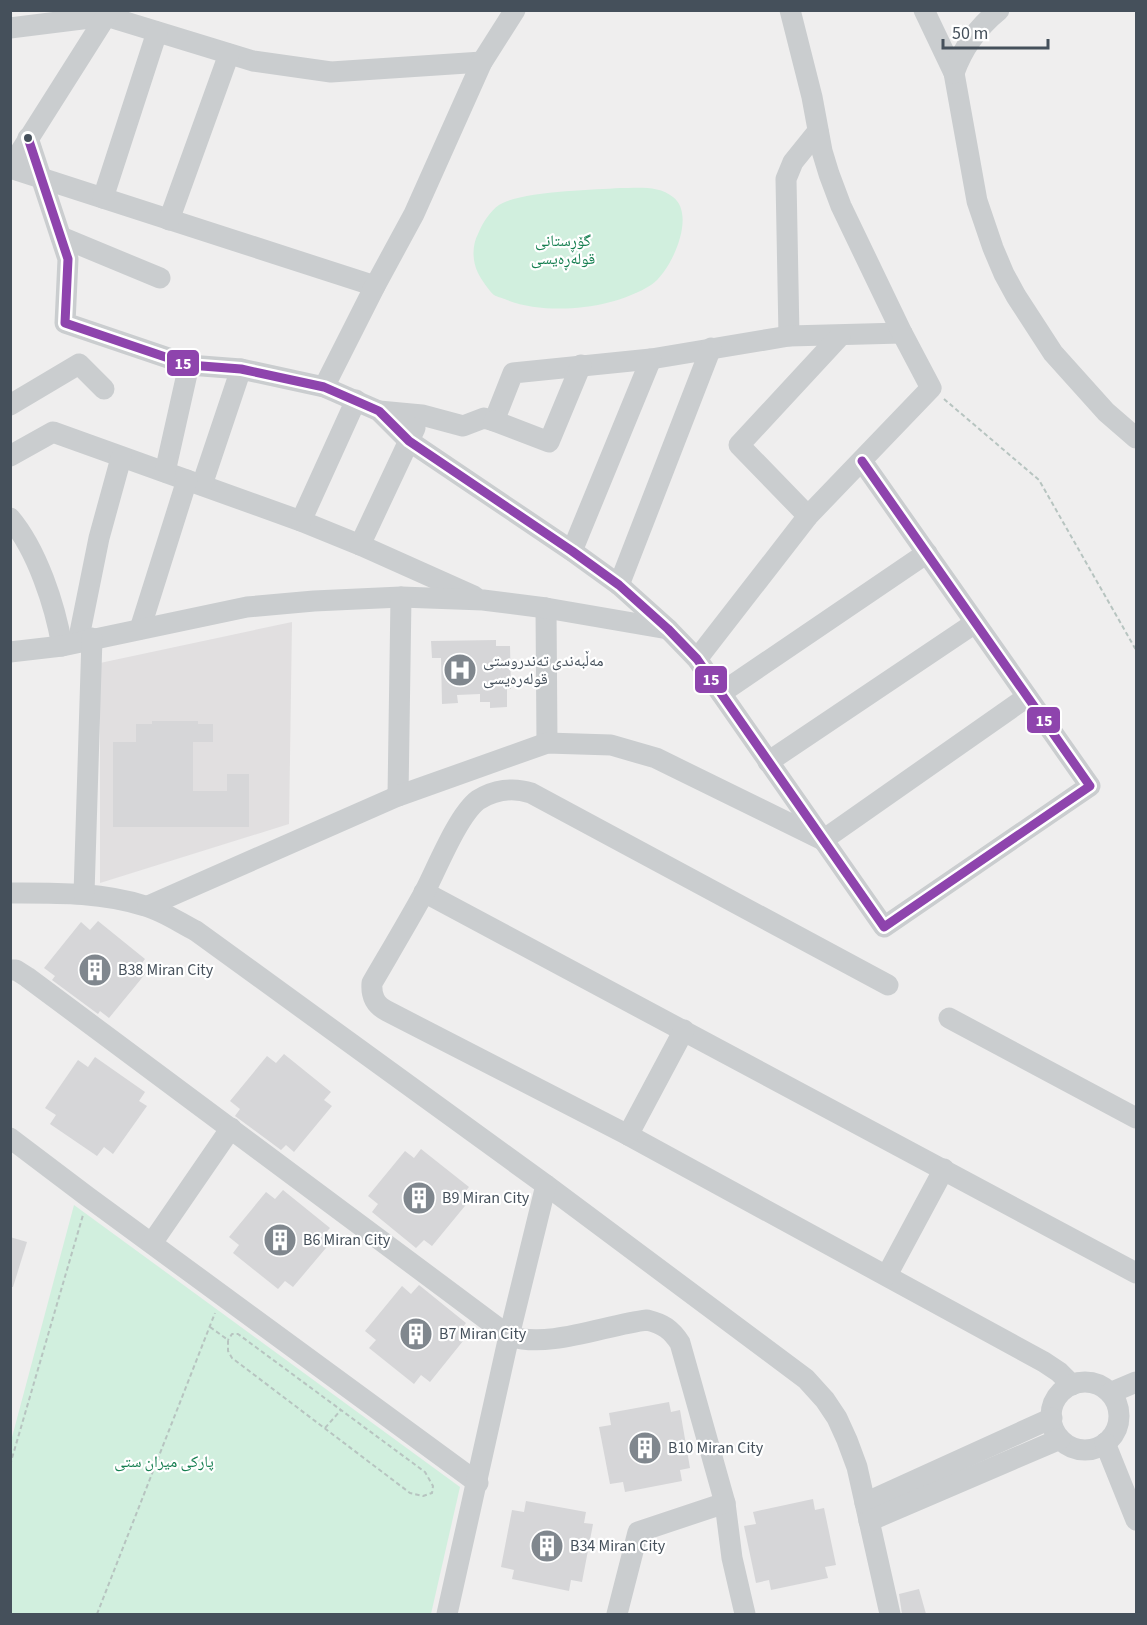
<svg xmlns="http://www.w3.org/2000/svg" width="1147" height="1625" font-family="'Source Sans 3','Noto Naskh Arabic',sans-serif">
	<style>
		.education { fill: #e1dfe0 }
		.green { fill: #d1efde }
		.building { fill: #d6d6d8 }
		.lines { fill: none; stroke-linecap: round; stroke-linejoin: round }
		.path { stroke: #b7c4c0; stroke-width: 2; stroke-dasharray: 4.5 3; stroke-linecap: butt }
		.minor { stroke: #cacdcf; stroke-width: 21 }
		.bus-1-casing { stroke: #fff; stroke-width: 14 }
		.bus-1 { stroke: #8e44ad; stroke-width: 9 }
		.bus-dot { fill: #45505b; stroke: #fff; stroke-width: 2 }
		.labels { text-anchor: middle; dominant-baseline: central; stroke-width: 4.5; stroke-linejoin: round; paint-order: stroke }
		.park-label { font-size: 16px; fill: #147e4f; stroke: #fff }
		.poi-label { font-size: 16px; fill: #45505b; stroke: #fff; text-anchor: start }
		.line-badge { stroke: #fff; stroke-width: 2 }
		.badge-label { font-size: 16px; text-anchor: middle; font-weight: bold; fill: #fff }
	</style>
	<rect width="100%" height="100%" fill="#efeeee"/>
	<path class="education" d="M292,622L289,824L100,883V663Z"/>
	<g class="green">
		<path d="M620,188C637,188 659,185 673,197C697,215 671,272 651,285C613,309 549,316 507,300C503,298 497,297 494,295C489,291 481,279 478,273C472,261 472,245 478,234C482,224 490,211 499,205C521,191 593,190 620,188Z"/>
		<path d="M74,1205L460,1487L431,1614H11V1441Z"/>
	</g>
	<g class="building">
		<path d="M496,640V646H510L511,689H507V707L490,708V702H480V694L457,695L458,703L442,704L441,658H432L431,641Z"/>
		<path d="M152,721H198V724H213V742H193V791H227V774H249V827H113V742H136V724H152Z"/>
		<path d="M98,921L145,959L139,967L146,973L109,1018L100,1011L98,1014L52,980L55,976L44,968L81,922L90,930Z"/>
		<path d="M284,1054L331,1092L324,1100L332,1106L294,1152L286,1145L281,1150L235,1116L240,1109L230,1101L267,1056L276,1063Z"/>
		<path d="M95,1057L145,1092L139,1101L147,1106L113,1154L104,1147L97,1156L50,1124L56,1115L45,1108L78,1060L88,1067Z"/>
		<path d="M421,1149L469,1187L462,1195L469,1201L432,1246L424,1240L416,1248L372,1212L378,1204L368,1196L405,1151L414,1158Z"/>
		<path d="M283,1190L330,1228L323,1236L331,1242L293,1287L285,1281L278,1289L233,1253L239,1245L229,1237L266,1192L275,1199Z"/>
		<path d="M10,1237L27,1242L13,1287H10Z"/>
		<path d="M419,1285L466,1323L460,1331L467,1336L430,1382L421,1375L414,1384L369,1348L376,1340L365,1331L402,1286L411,1294Z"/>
		<path d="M669,1402L671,1412L680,1410L690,1468L680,1470L682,1481L625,1492L623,1482L610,1484L599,1427L611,1425L609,1413Z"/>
		<path d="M813,1499L815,1510L824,1508L836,1565L825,1567L828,1578L771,1590L769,1580L756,1583L744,1526L756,1524L753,1512Z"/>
		<path d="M526,1501L586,1512L584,1523L593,1524L582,1582L571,1580L569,1591L512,1579L514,1570L501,1567L512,1510L524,1512Z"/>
		<path d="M919,1589L926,1614H902L899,1594Z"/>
	</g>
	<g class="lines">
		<g class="path">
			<path d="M944,399L1039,480L1136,650"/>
			<path d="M210,1327L228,1340V1351L232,1358L410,1493L423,1496L432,1493L433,1486L425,1472L238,1334H232L228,1340"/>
			<path d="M325,1428L341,1410"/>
			<path d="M10,1465L83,1215"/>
			<path d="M97,1614L215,1313"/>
		</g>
		<g class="minor">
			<path d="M924,10L954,73L977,201L993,248L1004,274L1016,296L1053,353L1106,412L1136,438"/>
			<path d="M10,28L106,16L253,61L331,72L482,62"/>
			<path d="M954,73C963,47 977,28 999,10"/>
			<path d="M28,138L68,259L65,323L189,365L241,369L324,387L379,411L409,441L572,551L619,585L668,629L697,659L884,927L1090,786L862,461"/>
			<path d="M10,168L375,286"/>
			<path d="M10,168L110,10"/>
			<path d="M103,198L157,32"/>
			<path d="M169,220L229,54"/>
			<path d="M61,237L160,278"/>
			<path d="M789,336L786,179L793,162L818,131"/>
			<path d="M324,387L375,286L414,214L482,62L515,10"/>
			<path d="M10,405L79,364L104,389"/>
			<path d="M379,411L422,415L463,426L484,418L494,421L513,373L651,359L789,336L902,333"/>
			<path d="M494,421L549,442L581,365"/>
			<path d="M10,456L53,432L301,521L360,545L474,596"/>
			<path d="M165,472L189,365"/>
			<path d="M202,485L241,369"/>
			<path d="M808,516L739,445L840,336"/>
			<path d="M10,518C37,550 55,605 62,646"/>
			<path d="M301,521L356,400"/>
			<path d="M360,545L415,428"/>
			<path d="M572,551L651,359"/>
			<path d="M619,585L711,348"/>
			<path d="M546,608L547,743"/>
			<path d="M140,629L187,480"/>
			<path d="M78,642L99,538L121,458"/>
			<path d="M10,652L62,646L247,607L314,601L401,597L483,600L546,608L668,629"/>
			<path d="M697,659L808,516L931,388L902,333L841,206L829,174L822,151L812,97L790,10"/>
			<path d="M721,693L927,553"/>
			<path d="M768,762L975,623"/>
			<path d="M398,796L401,597"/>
			<path d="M424,892L1136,1273"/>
			<path d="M10,893C56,893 101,892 145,906C163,911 180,923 196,931L546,1185L806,1379L825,1400L837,1418L847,1440L857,1467L890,1614"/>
			<path d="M84,894L92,638"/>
			<path d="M148,906L398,796L547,743L611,745L656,758L823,840L1027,697"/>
			<path d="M10,970H16L27,977L509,1336C549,1349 605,1325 647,1320C663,1324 671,1329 680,1343L725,1503L732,1558L745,1614"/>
			<path d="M888,985L531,793C513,787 494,790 478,800C458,815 437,868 425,891C408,922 390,952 372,983C371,996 375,1005 387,1011L628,1135L1044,1362L1059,1372L1072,1385"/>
			<path d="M949,1018L1136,1118"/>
			<path d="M628,1135L684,1030"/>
			<path d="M10,1138L88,1197L478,1483"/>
			<path d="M152,1243L231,1128"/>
			<path d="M887,1275L944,1169"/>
			<circle cx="1085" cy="1416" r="34"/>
			<path d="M1110,1393L1136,1382"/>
			<path d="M1105,1443L1136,1520"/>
			<path d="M865,1503L1052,1418"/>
			<path d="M869,1521L1060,1439"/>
			<path d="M447,1614L509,1336L546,1185"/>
			<path d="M617,1614L638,1532L725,1503"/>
		</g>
		<g class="bus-1-casing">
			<path id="bus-1" d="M28,138L68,259L65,323L189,365L241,369L324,387L379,411L409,441L572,551L619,585L668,629L697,659L884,927L1090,786L862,461"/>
		</g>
		<use href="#bus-1" class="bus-1"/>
	</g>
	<defs>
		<g id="hospital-disc" transform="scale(1.725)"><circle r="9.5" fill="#80878e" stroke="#fff"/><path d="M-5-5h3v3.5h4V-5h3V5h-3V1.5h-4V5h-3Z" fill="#fff"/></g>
		<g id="building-disc" transform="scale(1.725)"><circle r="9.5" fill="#80878e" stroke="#fff"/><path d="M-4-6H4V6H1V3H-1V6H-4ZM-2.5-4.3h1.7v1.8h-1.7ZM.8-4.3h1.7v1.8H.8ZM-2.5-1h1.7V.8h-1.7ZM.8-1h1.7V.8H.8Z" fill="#fff"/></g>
	</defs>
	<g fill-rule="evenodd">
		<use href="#hospital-disc" x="460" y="670"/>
		<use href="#building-disc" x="95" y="970"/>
		<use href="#building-disc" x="419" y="1198"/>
		<use href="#building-disc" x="280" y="1240"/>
		<use href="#building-disc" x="416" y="1334"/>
		<use href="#building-disc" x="645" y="1448"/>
		<use href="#building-disc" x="547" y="1546"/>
	</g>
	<circle class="bus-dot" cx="28" cy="138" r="5"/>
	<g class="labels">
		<g class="park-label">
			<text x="563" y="241">گۆڕستانی<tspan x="563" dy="18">قولەڕەیسی</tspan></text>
			<text x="164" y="1462">پارکی میران ستی</text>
		</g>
		<g class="poi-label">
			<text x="483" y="661">مەڵبەندی تەندروستی<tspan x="483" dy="18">قولەرەیسی</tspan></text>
			<text x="118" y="970">B38 Miran City</text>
			<text x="442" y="1198">B9 Miran City</text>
			<text x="303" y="1240">B6 Miran City</text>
			<text x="439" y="1334">B7 Miran City</text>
			<text x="668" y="1448">B10 Miran City</text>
			<text x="570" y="1546">B34 Miran City</text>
		</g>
	</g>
	<g class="line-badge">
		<rect x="166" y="349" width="34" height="28" rx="6" fill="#8e44ad"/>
		<rect x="694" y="665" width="34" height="29" rx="6" fill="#8e44ad"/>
		<rect x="1026" y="706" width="35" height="28" rx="6" fill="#8e44ad"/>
	</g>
	<g class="badge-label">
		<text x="183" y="369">15</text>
		<text x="711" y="685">15</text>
		<text x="1044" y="726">15</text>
	</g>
	<rect width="1147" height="1625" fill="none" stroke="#45505b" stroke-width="24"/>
	<path d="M943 39v9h105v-9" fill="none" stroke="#45505b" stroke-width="3"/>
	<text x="952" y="39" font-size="18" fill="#45505b" stroke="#ffffff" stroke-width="4.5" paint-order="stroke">50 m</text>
</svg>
